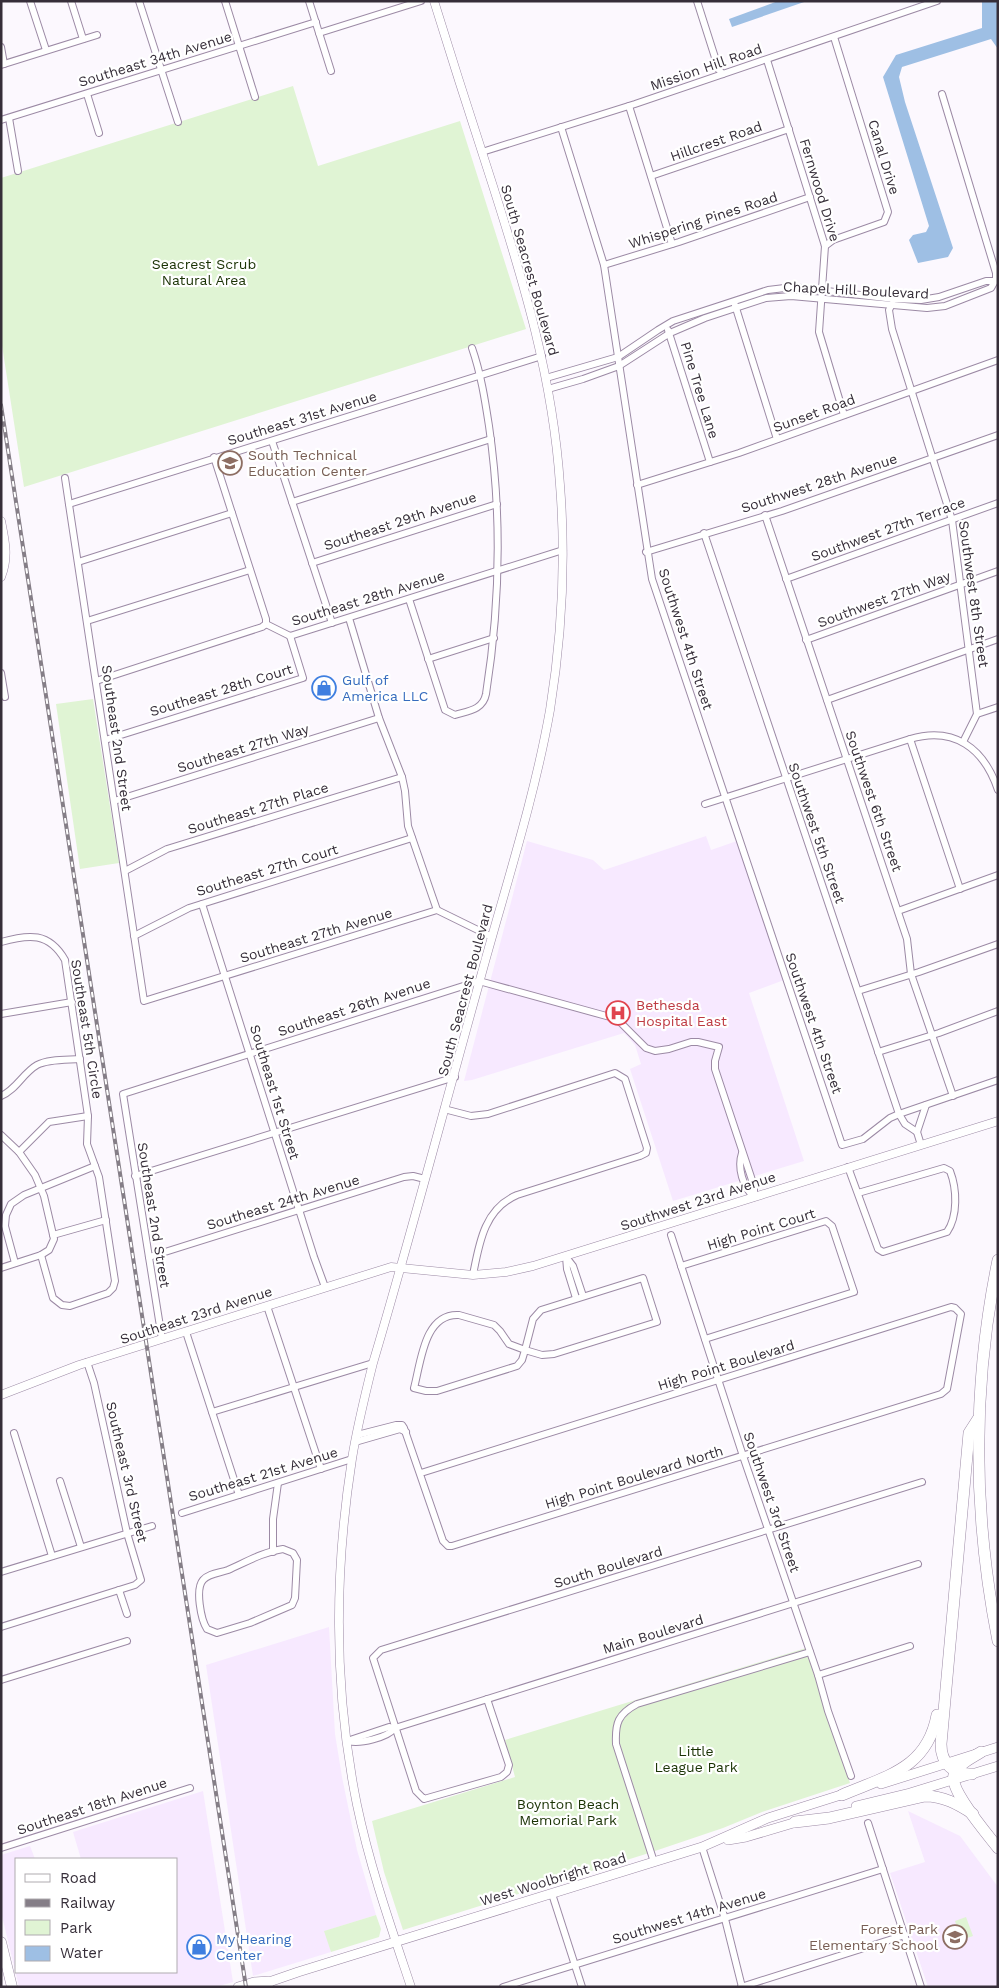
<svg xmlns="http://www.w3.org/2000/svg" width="999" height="1988" font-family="'Work Sans',sans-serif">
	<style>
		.built { fill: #f7e9ff }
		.green { fill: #e0f4d4 }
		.water { fill: #9ebfe4 }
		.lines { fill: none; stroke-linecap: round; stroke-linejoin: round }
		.minor-casing { stroke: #9c8aa5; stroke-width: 8 }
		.tertiary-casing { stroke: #9c8aa5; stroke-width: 9 }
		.secondary-casing { stroke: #9c8aa5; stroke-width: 10 }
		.primary-casing { stroke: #9c8aa5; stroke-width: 11 }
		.motorway-casing { stroke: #9c8aa5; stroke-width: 12 }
		.minor { stroke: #fff; stroke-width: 6 }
		.tertiary { stroke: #fff; stroke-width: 8 }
		.secondary { stroke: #fff; stroke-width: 9 }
		.primary { stroke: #fff; stroke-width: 10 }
		.motorway { stroke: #fff; stroke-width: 11 }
		.rail-casing { stroke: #857e87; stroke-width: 4 }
		.rail { stroke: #fff; stroke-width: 2; stroke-dasharray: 5.5; stroke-linecap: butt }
		.labels { text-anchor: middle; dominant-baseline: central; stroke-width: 4.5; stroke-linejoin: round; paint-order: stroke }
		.street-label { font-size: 14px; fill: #362e39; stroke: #fff }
		.park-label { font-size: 14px; fill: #1a3204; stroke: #fff }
		.education-label { font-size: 14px; fill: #785e54; stroke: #fff; text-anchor: start }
		.shop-label { font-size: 14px; fill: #366cbe; stroke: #fff; text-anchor: start }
		.health-label { font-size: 14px; fill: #be3a42; stroke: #fff; text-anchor: start }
	</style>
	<rect width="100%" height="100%" fill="#fcf8fe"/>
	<g class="built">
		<path d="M706,836L711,850L737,841L784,980L749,993L804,1161L673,1201L630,1069L641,1064L635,1045L624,1033L472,1080L464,1081L527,841L593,860L604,870Z"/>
		<path d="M329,1627L335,1734L342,1777L357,1850L376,1915L325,1931L331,1952L253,1976L206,1665Z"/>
		<path d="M203,1791L233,1982L216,1987H19L1,1912V1855L30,1846L35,1859H16V1972H176V1859H81L73,1832Z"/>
		<path d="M908,1811L960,1836L998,1887V1987H928L890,1873L925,1862Z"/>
	</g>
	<g class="green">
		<path d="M293,86L318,166L460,121L526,329L24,487L1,339V178Z"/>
		<path d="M93,699L119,863L80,869L56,704Z"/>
		<path d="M806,1648L850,1783L762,1812L723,1828L649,1853L403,1930L384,1872L372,1821L515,1777L505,1740Z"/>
		<path d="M376,1915L381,1929L379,1937L331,1952L324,1931Z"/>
		<path d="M966,1917L973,1936L961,1940L955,1921Z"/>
	</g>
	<g class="water">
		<path d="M778,1H807L732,27L729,19Z"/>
		<path d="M982,1H998V49L991,39L902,67L899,77L905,102L953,248L948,257L918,263L909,240L913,235L926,232L929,226L883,77L896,55L982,28Z"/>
	</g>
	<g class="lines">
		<g class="minor-casing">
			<g id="minor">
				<path d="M30,1L46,50"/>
				<path d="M71,1L83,39"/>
				<path d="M139,1L178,122"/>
				<path d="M225,1L255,97"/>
				<path d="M309,1L331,71"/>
				<path d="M697,1L719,70L723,74"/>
				<path d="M319,33L421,1"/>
				<path d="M1,47L4,64"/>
				<path d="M767,60L825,246L819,332L844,415"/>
				<path d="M1,65L97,35"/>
				<path d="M87,94L99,133"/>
				<path d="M629,106L672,244"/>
				<path d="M9,118L18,171"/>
				<path d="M1,120L316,22"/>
				<path d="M561,127L604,265L652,579L842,1145L863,1139L890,1118L899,1114L998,1080"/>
				<path d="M482,152L635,104L937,1"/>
				<path d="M651,176L789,129"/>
				<path d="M825,246L833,240L884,222L888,212L834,37"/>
				<path d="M604,265L679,242L810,197"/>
				<path d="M892,304L889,310L892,329L952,520L977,714L963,742"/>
				<path d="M735,305L777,439"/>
				<path d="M668,330L710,462"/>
				<path d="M546,378L618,357L658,330L673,321L768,290L793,287L894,299L921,300L939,297L986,281H994"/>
				<path d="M548,389L583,379L619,366L670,333L705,318L766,298L791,296L927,308L945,306L991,288L996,279V273L942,94"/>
				<path d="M272,441L332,623"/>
				<path d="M214,457L266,619V624"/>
				<path d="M65,478L144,1001L437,910L492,937"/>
				<path d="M637,485L739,453L998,360"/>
				<path d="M292,502L491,439"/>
				<path d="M69,504L542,356"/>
				<path d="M765,515L907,939L911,974L953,1096"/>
				<path d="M704,533L899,1114L905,1124L917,1132"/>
				<path d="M646,552L782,511L998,435"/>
				<path d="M78,562L232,513"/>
				<path d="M312,563L497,504"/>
				<path d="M786,579L998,503"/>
				<path d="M409,599L445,710L455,715C468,711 483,710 486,694C500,605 502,515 489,426C485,400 481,374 472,348"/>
				<path d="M349,618L379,718L402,777L405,791L408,826L437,910"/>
				<path d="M87,621L250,570"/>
				<path d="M266,624L290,636L563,550"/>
				<path d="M806,640L998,571"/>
				<path d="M428,659L494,638"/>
				<path d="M1,673L5,697"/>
				<path d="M96,681L262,627L266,624"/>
				<path d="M827,700L998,639"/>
				<path d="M977,714L998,707"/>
				<path d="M910,739L960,889"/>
				<path d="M105,740L303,678L290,636"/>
				<path d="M114,801L379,718"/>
				<path d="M705,804L910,739C954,726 984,748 998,790"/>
				<path d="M125,871L167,849L402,777"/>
				<path d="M202,904L314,1257L325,1287"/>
				<path d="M898,911L998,875"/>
				<path d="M134,936L189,908L412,838"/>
				<path d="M1,942C29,934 49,932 65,960L88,1116L87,1144L99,1177L115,1281L113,1288L108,1293L70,1306L62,1305L53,1298L41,1255"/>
				<path d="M858,991L919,972L998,944"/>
				<path d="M1,1014L72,1002"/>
				<path d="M878,1052L939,1033L998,1011"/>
				<path d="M1,1096C16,1090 23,1073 37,1065C48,1059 67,1060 80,1059"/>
				<path d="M444,1109L471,1116L488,1114L615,1073L625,1079L647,1148L646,1153L640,1156L517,1195C484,1209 479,1244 473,1275"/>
				<path d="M1,1135L19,1152L35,1175L44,1196L54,1239L49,1250L41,1255L1,1268"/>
				<path d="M921,1145L917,1132L926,1105"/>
				<path d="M19,1152L49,1122L88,1116"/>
				<path d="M742,1153C737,1168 743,1187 754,1197"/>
				<path d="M848,1167L878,1249L883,1252L947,1232C958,1216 957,1189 950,1171L944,1168L858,1193"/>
				<path d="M135,1176L455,1077"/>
				<path d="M53,1235L106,1220"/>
				<path d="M671,1235L743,1456L818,1675L828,1711L851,1776"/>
				<path d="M149,1257L404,1177L413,1176L425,1179"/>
				<path d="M566,1257L573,1266L583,1296"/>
				<path d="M566,1257L567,1269L576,1298"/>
				<path d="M15,1263L5,1226L6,1215L11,1204L24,1195L95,1166"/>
				<path d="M681,1266L826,1221L832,1226L854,1292L705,1339"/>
				<path d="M643,1278L657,1322L554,1354L542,1355L525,1350L533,1319L541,1310Z"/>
				<path d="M267,1306L321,1469"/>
				<path d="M459,1315L494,1325L500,1331L509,1344L525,1350L522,1360L517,1366L437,1391H426L414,1388C421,1362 424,1313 459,1315Z"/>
				<path d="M186,1332L239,1495"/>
				<path d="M162,1339L123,1094L479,981L610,1017L620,1022L646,1048L655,1051L669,1049L691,1042H698L719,1047L715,1061V1069L754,1186V1197"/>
				<path d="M212,1412L373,1363"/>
				<path d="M14,1433L52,1556"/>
				<path d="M357,1435L396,1425H402L404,1428L443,1541L448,1546H452L941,1394L947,1389L961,1314L955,1308L951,1307L421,1473"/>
				<path d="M355,1442L400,1429L406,1432"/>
				<path d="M60,1481L81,1547"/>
				<path d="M182,1513L352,1459"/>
				<path d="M283,1549L293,1553L297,1560L295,1598L292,1605L250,1623L217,1633L207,1629C201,1620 195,1589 203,1580C209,1573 220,1573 228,1570C246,1562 263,1552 283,1549Z"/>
				<path d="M273,1552V1519L278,1483"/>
				<path d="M1,1572L152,1526"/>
				<path d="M119,1590L127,1614"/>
				<path d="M1,1627L135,1585L141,1580L127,1533L94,1383L87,1362"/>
				<path d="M818,1675L910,1646"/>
				<path d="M1,1680L127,1641"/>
				<path d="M487,1699L509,1765L507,1772L501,1777L424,1799L416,1791L373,1658L381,1650L922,1482"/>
				<path d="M347,1741L389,1727L395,1728L918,1564"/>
				<path d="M348,1741C360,1744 387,1738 395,1728"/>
				<path d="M868,1823L921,1987"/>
				<path d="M702,1847L725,1919L742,1987"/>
				<path d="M1,1848L190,1788"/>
				<path d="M654,1862L616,1744C615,1723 618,1714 637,1704L810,1652"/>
				<path d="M552,1894L582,1987"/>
				<path d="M503,1987L883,1869"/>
				<path d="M741,1987L905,1935"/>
			</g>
		</g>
		<g class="tertiary-casing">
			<g id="tertiary">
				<path d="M1,521C5,541 9,557 1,577"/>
				<path d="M1,1395L79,1365L391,1267L473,1275L506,1272L533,1266L998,1121"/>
				<path d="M411,1987C391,1927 370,1867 357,1805C334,1692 334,1574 352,1459C357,1427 365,1395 373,1363C411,1235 445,1105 481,976C505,888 534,800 550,710C562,635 566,560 560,485C553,379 524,283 492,183C472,122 453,62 434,1"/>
			</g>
		</g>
		<g class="secondary-casing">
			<g id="secondary">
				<path d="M881,1784L998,1747"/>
				<path d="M856,1806L910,1793L998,1766"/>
				<path d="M728,1840L746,1837L800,1821"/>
				<path d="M238,1987L254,1982L269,1981"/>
				<path d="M262,1987L272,1981L298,1972L702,1847L768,1818L847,1793"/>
			</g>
		</g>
		<g class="primary-casing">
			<path id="primary" d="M1,1942L12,1987"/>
		</g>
		<g class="motorway-casing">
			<g id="motorway">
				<path d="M998,1260C972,1386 973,1515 998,1641"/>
				<path d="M981,1752C972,1758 958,1764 954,1775C949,1790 988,1835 998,1848"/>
				<path d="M972,1774C953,1775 941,1763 941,1744L969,1433L978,1419"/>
				<path d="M842,1795C886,1776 927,1769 937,1715"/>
				<path d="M795,1822L829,1818L925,1796C943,1796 958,1804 973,1814"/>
			</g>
		</g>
		<use href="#minor" class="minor"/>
		<use href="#tertiary" class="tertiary"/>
		<use href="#secondary" class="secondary"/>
		<use href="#primary" class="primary"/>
		<use href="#motorway" class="motorway"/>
		<g class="rail-casing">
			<path id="rail" d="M1,405L246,1987"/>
		</g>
		<use href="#rail" class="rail"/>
	</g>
	<defs>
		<g id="school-ring" transform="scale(1.25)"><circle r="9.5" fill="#fff" stroke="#8d6e63" stroke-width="1.5"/><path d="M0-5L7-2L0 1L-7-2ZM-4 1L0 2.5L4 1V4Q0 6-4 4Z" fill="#8d6e63"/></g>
		<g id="shop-ring" transform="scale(1.25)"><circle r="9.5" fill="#fff" stroke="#3f7fe0" stroke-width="1.5"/><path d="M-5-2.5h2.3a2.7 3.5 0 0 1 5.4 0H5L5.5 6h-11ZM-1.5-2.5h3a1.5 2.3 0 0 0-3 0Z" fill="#3f7fe0"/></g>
		<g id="hospital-ring" transform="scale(1.25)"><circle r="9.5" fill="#fff" stroke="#e0444e" stroke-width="1.5"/><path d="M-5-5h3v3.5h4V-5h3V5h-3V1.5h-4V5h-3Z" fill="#e0444e"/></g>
	</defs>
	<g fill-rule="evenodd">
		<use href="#school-ring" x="230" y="463"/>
		<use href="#shop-ring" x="324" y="688"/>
		<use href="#hospital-ring" x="618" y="1013"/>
		<use href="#school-ring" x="955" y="1937"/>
		<use href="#shop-ring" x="199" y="1947"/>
	</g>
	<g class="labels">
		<g class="street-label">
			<text transform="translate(155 59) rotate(-17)">Southeast 34th Avenue</text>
			<text transform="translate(706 67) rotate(-19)">Mission Hill Road</text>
			<text transform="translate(716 141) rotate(-19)">Hillcrest Road</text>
			<text transform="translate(884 157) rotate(73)">Canal Drive</text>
			<text transform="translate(820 190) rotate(73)">Fernwood Drive</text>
			<text transform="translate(703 220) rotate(-18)">Whispering Pines Road</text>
			<text transform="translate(530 270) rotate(74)">South Seacrest Boulevard</text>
			<text transform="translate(856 290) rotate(3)">Chapel Hill Boulevard</text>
			<text transform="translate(700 390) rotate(73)">Pine Tree Lane</text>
			<text transform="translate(814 413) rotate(-20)">Sunset Road</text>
			<text transform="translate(302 418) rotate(-17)">Southeast 31st Avenue</text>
			<text transform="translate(819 483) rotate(-18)">Southwest 28th Avenue</text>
			<text transform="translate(400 521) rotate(-18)">Southeast 29th Avenue</text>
			<text transform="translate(888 529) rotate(-20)">Southwest 27th Terrace</text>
			<text transform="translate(974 594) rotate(82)">Southwest 8th Street</text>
			<text transform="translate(368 598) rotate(-17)">Southeast 28th Avenue</text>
			<text transform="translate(884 599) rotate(-20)">Southwest 27th Way</text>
			<text transform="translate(686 639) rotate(72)">Southwest 4th Street</text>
			<text transform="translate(221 690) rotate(-17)">Southeast 28th Court</text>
			<text transform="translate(117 738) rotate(82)">Southeast 2nd Street</text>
			<text transform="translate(243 748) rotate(-17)">Southeast 27th Way</text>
			<text transform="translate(874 801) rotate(71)">Southwest 6th Street</text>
			<text transform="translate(258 808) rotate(-17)">Southeast 27th Place</text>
			<text transform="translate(817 833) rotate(71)">Southwest 5th Street</text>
			<text transform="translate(267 870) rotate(-17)">Southeast 27th Court</text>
			<text transform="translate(316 935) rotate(-17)">Southeast 27th Avenue</text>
			<text transform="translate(465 990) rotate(-75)">South Seacrest Boulevard</text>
			<text transform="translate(354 1007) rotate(-18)">Southeast 26th Avenue</text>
			<text transform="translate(814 1023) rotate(71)">Southwest 4th Street</text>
			<text transform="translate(87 1029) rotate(81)">Southeast 5th Circle</text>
			<text transform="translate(275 1092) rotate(73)">Southeast 1st Street</text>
			<text transform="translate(698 1201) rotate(-18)">Southwest 23rd Avenue</text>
			<text transform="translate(283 1202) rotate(-17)">Southeast 24th Avenue</text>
			<text transform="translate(154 1215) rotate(81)">Southeast 2nd Street</text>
			<text transform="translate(761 1229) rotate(-17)">High Point Court</text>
			<text transform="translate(196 1315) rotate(-18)">Southeast 23rd Avenue</text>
			<text transform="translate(726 1365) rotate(-17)">High Point Boulevard</text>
			<text transform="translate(127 1472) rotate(77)">Southeast 3rd Street</text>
			<text transform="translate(263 1474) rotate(-17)">Southeast 21st Avenue</text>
			<text transform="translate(634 1477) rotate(-17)">High Point Boulevard North</text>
			<text transform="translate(772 1502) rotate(71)">Southwest 3rd Street</text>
			<text transform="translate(608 1567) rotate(-17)">South Boulevard</text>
			<text transform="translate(653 1634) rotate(-17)">Main Boulevard</text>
			<text transform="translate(92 1806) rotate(-18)">Southeast 18th Avenue</text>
			<text transform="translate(553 1879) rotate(-17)">West Woolbright Road</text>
			<text transform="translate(689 1916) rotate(-17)">Southwest 14th Avenue</text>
		</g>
		<g class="park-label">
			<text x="204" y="264">Seacrest Scrub<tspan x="204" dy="16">Natural Area</tspan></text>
			<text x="696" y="1751">Little<tspan x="696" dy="16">League Park</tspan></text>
			<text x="568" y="1804">Boynton Beach<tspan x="568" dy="16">Memorial Park</tspan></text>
		</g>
		<g class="education-label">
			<text x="248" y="455">South Technical<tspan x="248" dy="16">Education Center</tspan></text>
			<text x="938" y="1929" text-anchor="end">Forest Park<tspan x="938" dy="16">Elementary School</tspan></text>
		</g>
		<g class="shop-label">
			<text x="342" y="680">Gulf of<tspan x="342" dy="16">America LLC</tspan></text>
			<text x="216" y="1939">My Hearing<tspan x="216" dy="16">Center</tspan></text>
		</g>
		<g class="health-label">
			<text x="636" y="1005">Bethesda<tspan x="636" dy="16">Hospital East</tspan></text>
		</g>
	</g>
	<rect width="999" height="1988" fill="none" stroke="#362e39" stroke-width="5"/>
	<rect x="15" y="1858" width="162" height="115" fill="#ffffff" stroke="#afabb0"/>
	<rect x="25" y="1874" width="25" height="8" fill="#ffffff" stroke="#afabb0"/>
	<text x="60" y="1883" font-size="15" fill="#362e39">Road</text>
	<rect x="25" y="1899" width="25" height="8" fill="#857e87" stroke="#afabb0"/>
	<text x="60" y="1908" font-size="15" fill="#362e39">Railway</text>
	<rect x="25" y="1920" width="25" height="15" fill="#e0f4d4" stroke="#afabb0"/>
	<text x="60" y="1933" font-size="15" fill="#362e39">Park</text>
	<rect x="25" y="1946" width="25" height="15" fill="#9ebfe4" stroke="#afabb0"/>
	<text x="60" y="1958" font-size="15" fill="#362e39">Water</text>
</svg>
